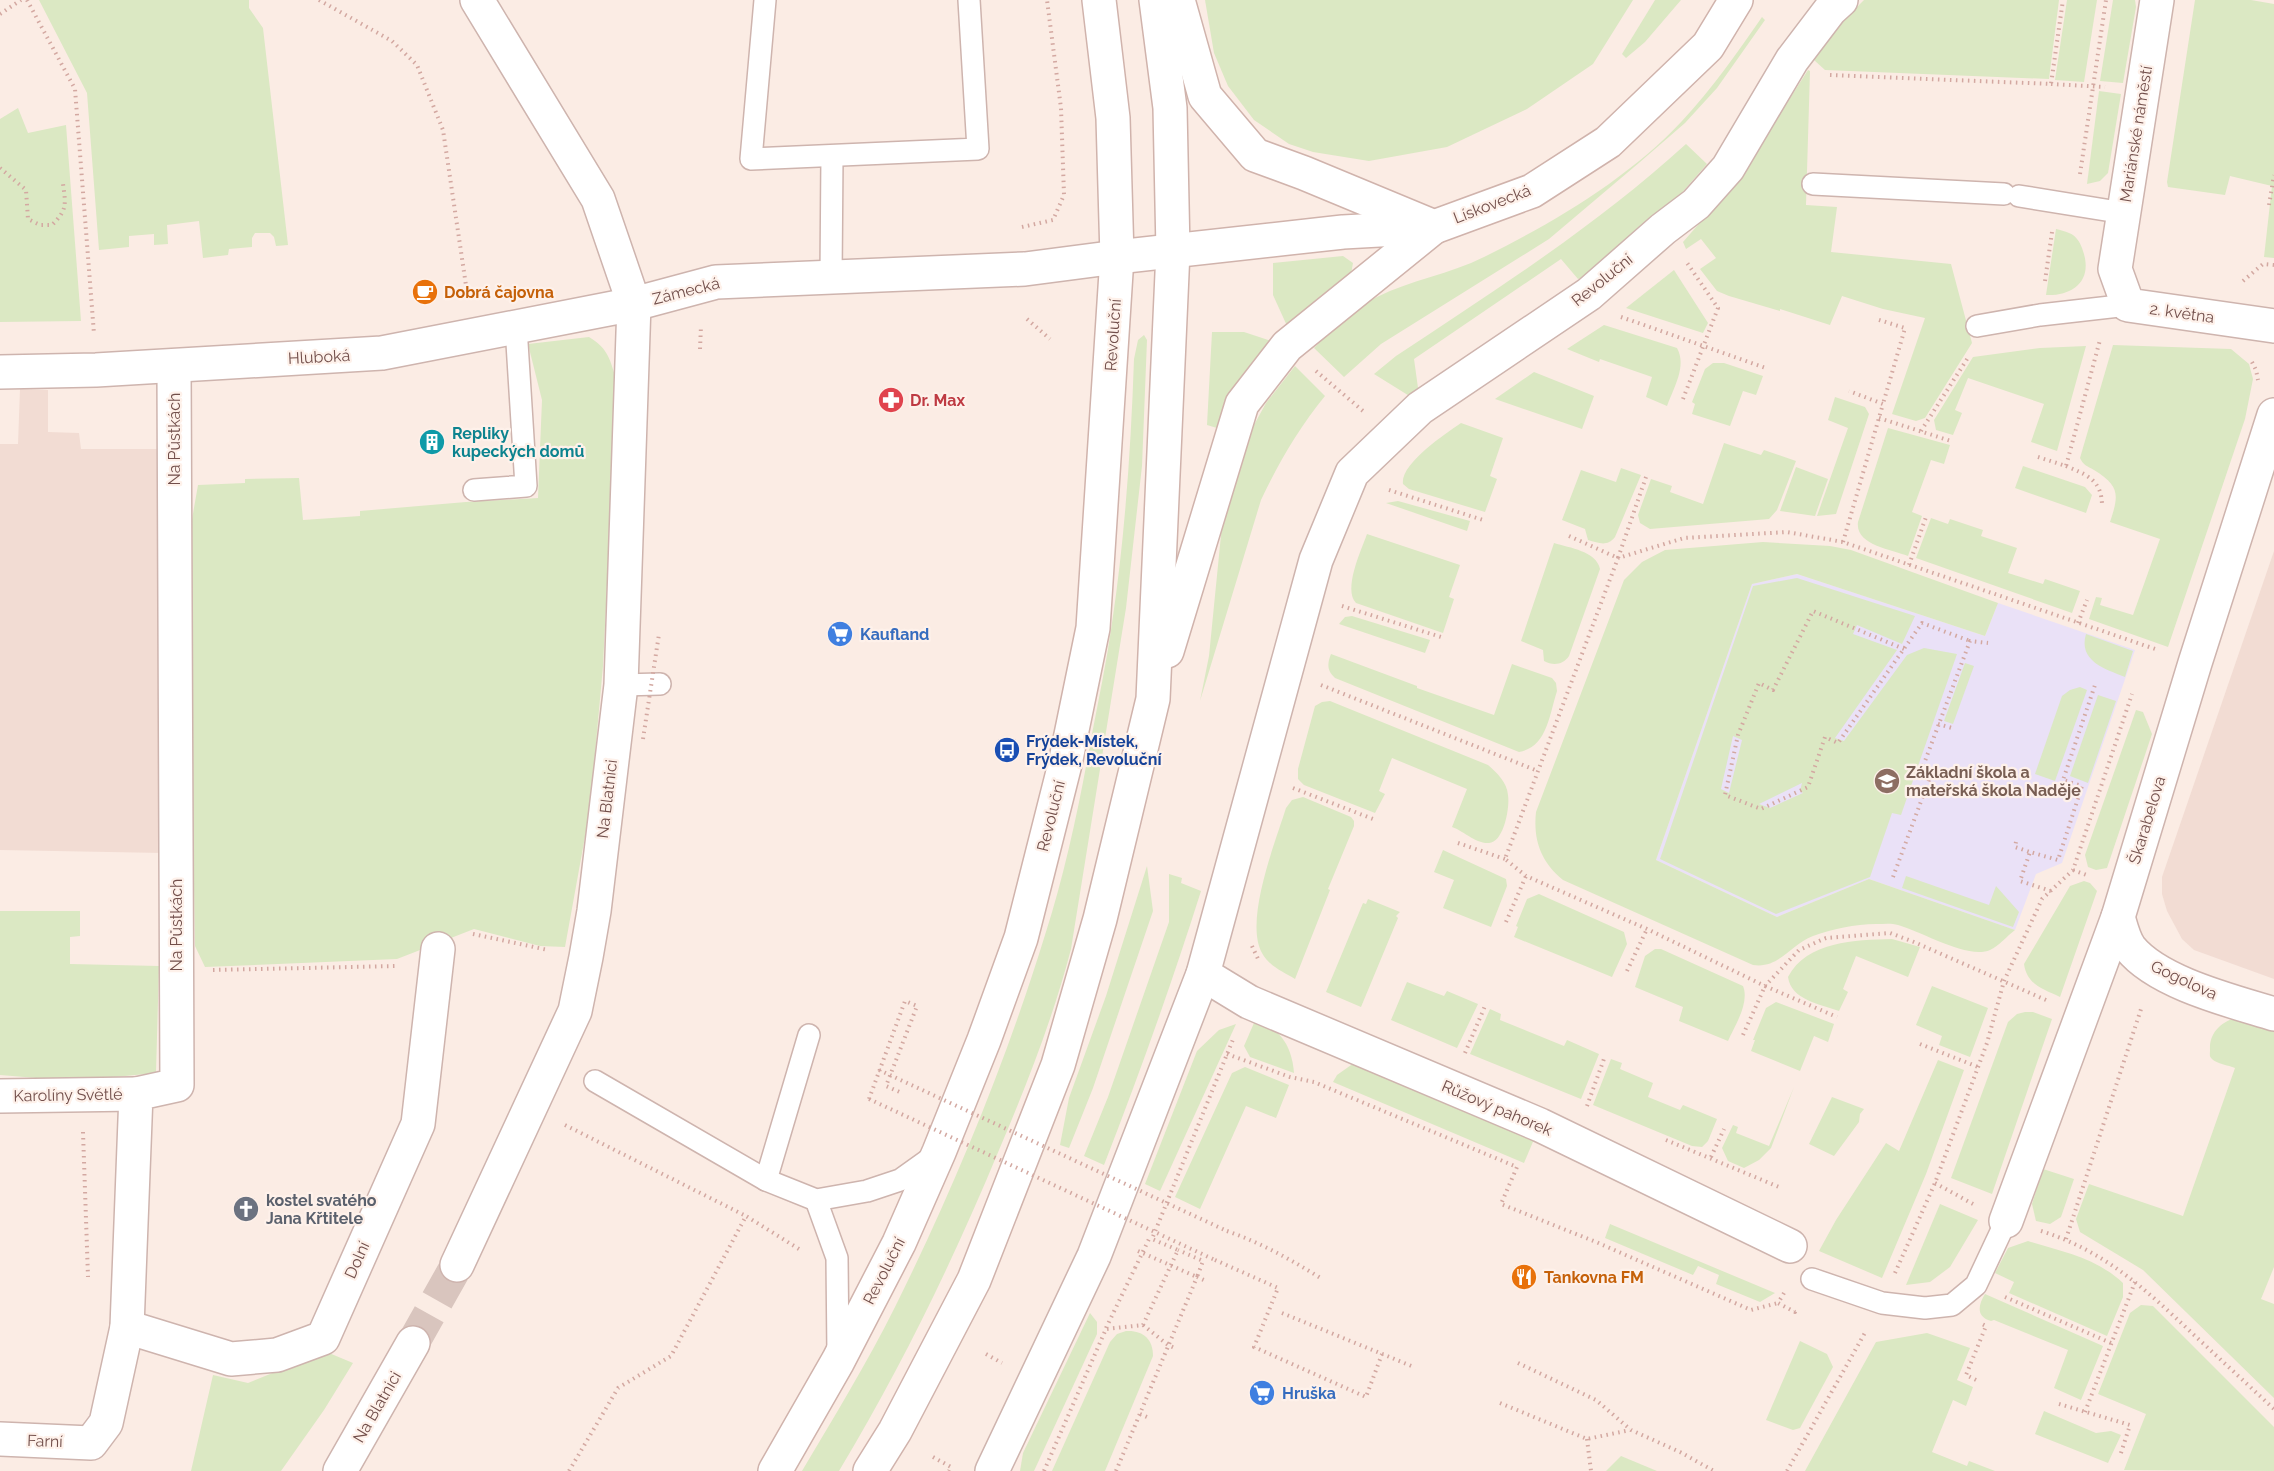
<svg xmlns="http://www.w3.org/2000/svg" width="2274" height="1471" font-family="Raleway,sans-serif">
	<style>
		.residential { fill: #f2dcd3 }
		.education { fill: #eae1f7 }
		.green { fill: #dbe8c3; fill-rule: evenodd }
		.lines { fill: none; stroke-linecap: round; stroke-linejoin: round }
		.minor-tunnel { stroke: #d9c5be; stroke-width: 33; stroke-dasharray: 33 16; stroke-linecap: butt }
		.service-casing { stroke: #ceb4ae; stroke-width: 24 }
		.minor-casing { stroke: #ceb4ae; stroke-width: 36 }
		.secondary-casing { stroke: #d0b3ac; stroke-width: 36 }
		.path { stroke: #d3a8a1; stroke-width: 4; stroke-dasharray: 1.5 4.5; stroke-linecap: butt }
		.service { stroke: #fff; stroke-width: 21 }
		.minor { stroke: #fff; stroke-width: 33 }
		.secondary { stroke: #fff; stroke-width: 33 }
		.path-bridge { stroke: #d3a8a1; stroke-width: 4; stroke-dasharray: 1.5 4.5; stroke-linecap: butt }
		.labels { text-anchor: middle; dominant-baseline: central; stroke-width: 4.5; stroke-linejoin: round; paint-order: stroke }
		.street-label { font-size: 16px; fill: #724f4b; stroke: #fef1ea }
		.food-label { font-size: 16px; font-weight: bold; fill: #c56008; stroke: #fef1ea; text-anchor: start }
		.health-label { font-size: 16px; font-weight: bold; fill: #be3a42; stroke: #fef1ea; text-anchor: start }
		.culture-label { font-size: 16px; font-weight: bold; fill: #0d838f; stroke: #fef1ea; text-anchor: start }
		.shop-label { font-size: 16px; font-weight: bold; fill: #366cbe; stroke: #fef1ea; text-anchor: start }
		.transit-label { font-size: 16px; font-weight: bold; fill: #164399; stroke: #fef1ea; text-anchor: start }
		.education-label { font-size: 16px; font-weight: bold; fill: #785e54; stroke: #fef1ea; text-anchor: start }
		.worship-label { font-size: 16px; font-weight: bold; fill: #5b616d; stroke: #fef1ea; text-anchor: start }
	</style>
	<rect width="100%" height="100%" fill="#fbece4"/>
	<g class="residential">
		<path d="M20,389L48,390V432L79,433L81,449H162L163,853L0,850V444H18Z"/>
		<path d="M2274,551V979L2194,950L2182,939L2167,911L2162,894V877Z"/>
	</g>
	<path class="education" d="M1797,574L1985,636L1998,603L2135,650L2062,863L2036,874L2015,930L1869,879L1777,917L1656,860L1752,584Z"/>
	<g class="green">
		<path d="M39,0H249V8L263,28L288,245L276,246L274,237L270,233H255L252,238V247L229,249L228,255L203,258L199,221L167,225L168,244L154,245V234L129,236V247L99,250L87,93Z"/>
		<path d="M1205,0H1633L1593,64L1527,109L1447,147L1369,161L1313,152L1289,144L1254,120L1228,86L1214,53Z"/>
		<path d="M1655,0H1681L1645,42L1626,58L1622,54Z"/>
		<path d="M1864,0H2059L2049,79L1825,70L1814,60L1831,33Z"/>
		<path d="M2067,0H2097L2084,82L2055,80Z"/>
		<path d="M2113,0H2135L2136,7L2123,83L2100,81Z"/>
		<path d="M2195,0H2251L2274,4V258L2264,257L2272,186L2230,176L2225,195L2168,187L2167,182Z"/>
		<path d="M1762,17L1765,20L1717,88L1685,123L1640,162L1549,239L1381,344L1344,377L1314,348C1333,329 1353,308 1377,297C1411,280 1450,274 1484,257C1553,223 1629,178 1682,121C1712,89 1737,53 1762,17Z"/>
		<path d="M1808,70L1810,71L1806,205L1837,207L1831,252L1951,264L1972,343L1925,418L1916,421L1892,414L1925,318L1883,309L1842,296L1830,325L1780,309V311L1729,296L1717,291L1700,269L1716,258L1701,239L1686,249L1683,242L1739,178Z"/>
		<path d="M2099,91L2121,94L2108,173L2100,181L2087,184Z"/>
		<path d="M18,108L28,133L66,125L81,321L0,322V119Z"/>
		<path d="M1686,144L1707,164L1665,212L1595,274L1578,279L1561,259L1414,359L1419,395L1411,397L1374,374L1396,356C1496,290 1597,225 1686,144Z"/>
		<path d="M2056,229C2060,230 2065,231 2069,233C2077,236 2081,244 2083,251C2093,280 2074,296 2046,295Z"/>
		<path d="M1343,256L1353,263L1351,274L1288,328L1273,295V263Z"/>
		<path d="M1674,270L1708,323L1703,333L1626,308Z"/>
		<path d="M1604,325L1677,348C1687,366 1674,387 1667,406L1646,397L1652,377L1600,359L1599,362L1567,349Z"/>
		<path d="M1212,332H1244L1274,342L1230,402L1217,428L1207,425Z"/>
		<path d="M1144,335L1147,340L1142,466L1126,608L1071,949C1053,1018 1027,1084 999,1150C952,1263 902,1366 839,1471H802C834,1417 867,1363 895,1307C954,1188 1006,1062 1045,935C1066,870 1080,801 1092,734C1099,697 1107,660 1112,623C1125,536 1131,447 1134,359L1138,340Z"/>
		<path d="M589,337C609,349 610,360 617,382L603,666L590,809L565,947L540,946L474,929L397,959L205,967L195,946L188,542L198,485L245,483V479L299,478L303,520L360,516V511L466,502L538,498L542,400L528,344Z"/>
		<path d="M2113,345L2231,349L2249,364L2253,379L2245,419L2168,647L2089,619L2096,597L2102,598L2100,605L2133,615L2160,539L2110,522C2119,495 2120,486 2094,470C2087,466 2083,465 2080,458Z"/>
		<path d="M2086,346L2057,451L2031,442L2044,404L1968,378L1955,410L1962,413L1953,435L1936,430L1934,420L1973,357L2040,348Z"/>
		<path d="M1713,363H1724L1763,376L1756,395L1743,391L1730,426L1692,414L1695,404L1692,402L1705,369Z"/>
		<path d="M1295,366L1325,396C1299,428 1279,462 1261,500L1200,701L1209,656L1223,515L1242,447L1266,403Z"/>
		<path d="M1534,372L1594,396L1582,429L1495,399Z"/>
		<path d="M1835,397L1865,407L1869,414L1836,514L1817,516L1848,428L1828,420Z"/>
		<path d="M1461,423L1503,438L1490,476L1497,479L1485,512L1409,489L1403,484C1400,464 1445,434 1461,423Z"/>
		<path d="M1888,428L1950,445L1944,464L1931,460L1912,512L1922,516L1908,556C1891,549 1855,545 1858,522Z"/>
		<path d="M1724,443L1761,455L1764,450L1796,461L1777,510L1769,519L1650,529L1640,523L1638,515L1651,479L1672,486L1670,492L1703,504Z"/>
		<path d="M2023,466L2085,487L2092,495L2086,513L2015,488Z"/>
		<path d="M1796,467L1828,479L1815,516L1780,511Z"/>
		<path d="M1621,468L1641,475L1615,537C1607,547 1599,543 1588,540L1585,529L1562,520L1581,470L1616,482Z"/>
		<path d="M1398,501L1470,521L1467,531L1386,503Z"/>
		<path d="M1931,518L1948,524L1950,519L1983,530L1981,536L2017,548L2008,573L2043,584L2045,579L2080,591L2072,613L1916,558Z"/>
		<path d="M1367,534L1460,565L1449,597L1454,599L1443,633L1356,603C1343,589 1361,551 1367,534Z"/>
		<path d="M1763,542L1830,546L1851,550L1998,603L1985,636L1797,574L1752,584L1656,860L1777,917L1869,879L2015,930C2007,936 1999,946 1990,950C1968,960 1921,931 1898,925C1892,923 1883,924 1876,924C1855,924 1832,929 1813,936C1790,945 1779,969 1753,965L1563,880C1541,862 1533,840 1536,812L1624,580L1642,562L1665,550Z"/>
		<path d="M1554,543C1570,548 1596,551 1600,569L1569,656C1563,665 1553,666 1544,661L1543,650L1521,641Z"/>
		<path d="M1797,578L1915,616L1902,644L1857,625L1853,634L1897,650L1835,738L1844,741L1907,655L1924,648L1957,654L1901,815L1892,813L1870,877L1776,914L1660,859L1753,586ZM1733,736L1742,740L1729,793L1721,789ZM1802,783L1800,791L1803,793L1770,808L1759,804Z"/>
		<path d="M1352,616L1430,640L1425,653L1339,624L1345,617Z"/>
		<path d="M2086,634L2133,651L2125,677C2105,669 2078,661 2086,634Z"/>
		<path d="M1331,654L1417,686V688L1494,715L1512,664L1552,678L1556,683L1557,691C1549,716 1547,747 1519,752L1335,678C1327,671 1327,664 1331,654Z"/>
		<path d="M1965,663L1974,666L1953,724L1944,721Z"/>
		<path d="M2080,687L2087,690L2055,781L2035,774L2062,696L2070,690Z"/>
		<path d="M2098,695L2116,701L2088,783L2070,776Z"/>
		<path d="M1330,701L1488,765C1497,773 1507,782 1508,795C1510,807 1504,842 1489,843C1476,844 1462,830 1452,827L1467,789L1392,758L1379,791L1385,794L1375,813L1304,785L1298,779V769L1315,706L1322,702Z"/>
		<path d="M2136,710L2143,712L2152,734L2107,868L2096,870L2088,867L2085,855Z"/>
		<path d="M1303,797L1351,817L1354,821V826L1328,889L1330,890L1295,979C1283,972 1269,966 1262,953C1244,921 1275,843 1286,808L1292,800Z"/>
		<path d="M1443,850L1506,879L1507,886L1491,927L1443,908L1454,880L1434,872Z"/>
		<path d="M1147,866L1153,911L1093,1088L1069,1148L1060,1145L1069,1098L1106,996Z"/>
		<path d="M1169,874L1182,878L1181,883L1201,891C1172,983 1139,1075 1104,1165L1084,1156L1108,1097L1169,922Z"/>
		<path d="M1906,876L1989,905L1996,886L2019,912L2013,927L1902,888Z"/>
		<path d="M2084,881L2090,883L2097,891L2060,997C2043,989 2027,985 2024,964L2070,886Z"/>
		<path d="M1539,894L1624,932L1627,944L1612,977L1514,937L1518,927L1516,926L1527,899Z"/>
		<path d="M1368,899L1400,912L1396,916L1398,918L1361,1007L1326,992L1363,903L1366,904Z"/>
		<path d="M0,911H80V936L70,937V964L159,966L156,1073L73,1081L0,1075Z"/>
		<path d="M1892,939L1920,947L1908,977L1856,956L1843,989L1848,992L1839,1011C1820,1004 1791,1000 1788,977C1807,941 1855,940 1892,939Z"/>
		<path d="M1655,949H1661L1743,986C1750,1003 1734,1027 1728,1041L1679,1021L1683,1007L1635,987L1645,956Z"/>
		<path d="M1407,982L1444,996L1447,991L1478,1004L1457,1048L1391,1020Z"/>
		<path d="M1932,986L1988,1008L1970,1057L1939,1045L1942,1036L1916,1025Z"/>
		<path d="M1776,1002L1834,1024L1828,1042L1814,1036L1800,1071L1751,1051L1755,1040H1753L1766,1008Z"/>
		<path d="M1490,1009L1501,1014L1500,1020L1564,1046L1567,1040L1599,1054L1581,1099L1470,1054Z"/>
		<path d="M2025,1012H2033L2052,1019L1992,1194L1951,1178L2008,1022L2017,1014Z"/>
		<path d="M2239,1017L2274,1029V1267L2261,1299L2274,1304V1398L2143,1270L2080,1232L2076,1219L2089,1184L2183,1216L2235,1068C2228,1065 2217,1064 2212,1059C2209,1056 2210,1055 2210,1050C2209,1032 2222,1021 2239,1017Z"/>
		<path d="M1254,1023C1281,1026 1292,1048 1294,1073L1250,1057L1244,1046Z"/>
		<path d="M1236,1024L1160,1191L1145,1184L1197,1051L1219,1030Z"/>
		<path d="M1611,1059L1622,1063L1620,1069L1653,1083L1648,1097L1680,1110L1683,1105L1717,1119L1708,1141L1702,1147L1692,1146L1593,1105Z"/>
		<path d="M1938,1060L1964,1070L1926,1174L1882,1278L1819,1251L1836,1220L1886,1143L1899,1151Z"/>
		<path d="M1354,1063L1535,1137L1524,1163L1333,1082L1337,1075Z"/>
		<path d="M1245,1067L1289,1085L1276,1118L1246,1106L1200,1209L1175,1197L1232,1073Z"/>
		<path d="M1794,1087L1771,1148L1759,1160L1744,1168L1728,1161L1722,1148L1733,1125L1738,1127L1736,1133L1769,1146Z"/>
		<path d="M1832,1097L1864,1109L1860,1114L1859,1122L1834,1156L1809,1144Z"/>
		<path d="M2043,1169L2074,1179L2061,1217L2050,1224L2036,1221L2032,1204Z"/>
		<path d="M1940,1204L1978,1220L1950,1267L1930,1282L1906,1285Z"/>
		<path d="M1610,1224L1775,1293L1760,1302L1716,1284L1719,1275L1698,1266L1693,1275L1605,1238Z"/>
		<path d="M2028,1241C2063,1252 2095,1257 2123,1283V1297L2107,1336L2009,1293L2014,1282L1995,1273L2008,1248Z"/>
		<path d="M1985,1294L2103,1346L2081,1400L2054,1388L2068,1350L1994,1320L1991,1321C1976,1317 1978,1305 1985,1294Z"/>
		<path d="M2141,1305L2153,1306L2274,1427V1471L2124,1470L2146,1414L2098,1394L2130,1313Z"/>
		<path d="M1090,1313L1097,1322V1334L1034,1471H1020L1023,1453Z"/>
		<path d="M1126,1331C1143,1330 1153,1339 1153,1356L1105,1471H1052L1110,1342L1117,1334Z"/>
		<path d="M1927,1333L1970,1348L1957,1380L1973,1387L1966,1406L1953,1400L1932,1452L1967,1466L1969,1461L1995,1471H1805L1876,1342Z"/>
		<path d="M1800,1341L1827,1354L1833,1367L1800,1428L1793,1430L1766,1420Z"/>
		<path d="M322,1353H329L353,1363L324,1410L281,1471H191L213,1375L248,1383Z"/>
		<path d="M2044,1411L2096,1433L2111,1431L2121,1435L2108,1463L2035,1434Z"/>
		<path d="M1621,1456L1657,1471H1606Z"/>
	</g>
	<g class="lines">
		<path class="minor-tunnel" d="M413,1343L457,1265"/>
		<g class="service-casing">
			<g id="service">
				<path d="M765,0L751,159L978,149L969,0"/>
				<path d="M1813,184L2004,194"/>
				<path d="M2019,196L2124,213"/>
				<path d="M831,278L832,156"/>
				<path d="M1977,326L2040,315L2128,305"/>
				<path d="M474,490L526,486L516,327"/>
				<path d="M621,685L660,684"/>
				<path d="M595,1081L766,1180L816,1200L867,1191L900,1180L935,1155"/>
				<path d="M766,1180L809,1035"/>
				<path d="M816,1200L837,1258L838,1355"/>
				<path d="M1812,1279L1882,1303L1925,1308L1952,1305L1976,1285L2006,1221"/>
			</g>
		</g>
		<g class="minor-casing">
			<g id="minor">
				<path d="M477,0L598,199L634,304L716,282L1025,269L1117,257"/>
				<path d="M2157,0L2115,269L2128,305L2274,326"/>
				<path d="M0,372L96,370L382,353L634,304L621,685L594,911L586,957L575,1011L457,1265"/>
				<path d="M2118,917C2121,927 2124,940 2130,948C2158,983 2232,1001 2274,1014"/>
				<path d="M1203,974L1249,1002L1540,1125L1790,1246"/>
				<path d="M0,1096L136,1094"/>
				<path d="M2006,1221L2118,917L2195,663L2274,415"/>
				<path d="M127,1327L231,1359L277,1355L323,1338L418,1124L438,949"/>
				<path d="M0,1439L91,1443L106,1423L127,1327L136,1094L177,1085L174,366"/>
				<path d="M340,1471L413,1343"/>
				<path d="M992,1471L1094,1256L1203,974L1316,560L1352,473L1420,408L1589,294L1663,229L1696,204L1728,168L1792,60L1830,10L1841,0"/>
			</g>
		</g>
		<g class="secondary-casing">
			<g id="secondary">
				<path d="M1178,0L1205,96L1255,155L1304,173L1427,224"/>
				<path d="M1117,257L1343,232L1434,227L1532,191L1608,142L1708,46L1736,0"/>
				<path d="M1167,651L1242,404L1287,346L1434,227"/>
				<path d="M775,1471L838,1361L899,1243L939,1152L984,1040L1021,938L1065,764L1093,628L1117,257L1113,118L1099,0"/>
				<path d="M870,1471L895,1431L974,1280L1058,1065L1100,919L1153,699L1173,251L1170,108L1156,0"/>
			</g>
		</g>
		<g class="path">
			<path d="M27,0L75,89L94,334"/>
			<path d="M319,0L392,41L417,65L443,130L468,299"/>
			<path d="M0,14L21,0"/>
			<path d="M1830,75L2051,84L2063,0"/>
			<path d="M2051,84L2105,87"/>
			<path d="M0,168L26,190L28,219L40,225H52C67,210 66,205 63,184"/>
			<path d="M2080,174L2106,0"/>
			<path d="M2269,205L2274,175"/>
			<path d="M1022,227L1053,220L1064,195L1061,108L1047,0"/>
			<path d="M2045,281L2052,232"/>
			<path d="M2243,281L2263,264L2274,265"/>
			<path d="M1621,317L1766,368"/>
			<path d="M1027,319L1050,339"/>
			<path d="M1879,320L1905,328L1883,404"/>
			<path d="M700,349L701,326"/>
			<path d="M2252,362L2256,370L2258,380"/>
			<path d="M1316,371L1363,411"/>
			<path d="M1683,399L1718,308L1685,260"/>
			<path d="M1879,418L1951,441"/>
			<path d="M1921,431L1969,356"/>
			<path d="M2038,457L2066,466L2100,340"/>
			<path d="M2066,466C2087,475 2102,480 2102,506"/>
			<path d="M1389,490L1483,520"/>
			<path d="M1569,536L1618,558L1646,477"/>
			<path d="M1843,542L1883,404L1849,391"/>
			<path d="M1909,565L1926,517"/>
			<path d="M1342,606L1441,637"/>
			<path d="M2078,623L2087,600"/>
			<path d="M1904,649L1813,611L1773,690L1759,683L1738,735L1725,795L1761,809L1808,787L1825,737L1838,743L1922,623L1970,641"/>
			<path d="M1321,685L1538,771"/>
			<path d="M1938,724L1952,728"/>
			<path d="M1293,788L1373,819"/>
			<path d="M2016,842L2015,847L2030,852"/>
			<path d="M1458,843L1505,859"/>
			<path d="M2073,870L2089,876"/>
			<path d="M1893,877L1933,769L1923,766L1925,761L1970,641L1988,643"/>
			<path d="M2051,891L2020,881L2030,852L2058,860L2059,857L2082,786L2063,780L2096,682"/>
			<path d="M1506,922L1526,876"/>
			<path d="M473,934L548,950"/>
			<path d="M1252,946L1259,961"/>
			<path d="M213,970L397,966"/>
			<path d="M1627,971L1647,929"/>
			<path d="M2046,1000L1914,942L1890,933L1826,938L1799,950L1765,986L1647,929L1526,876L1505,859L1618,558L1684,538L1787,532L1843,542L2158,650"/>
			<path d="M1743,1035L1765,986L1837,1017"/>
			<path d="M1920,1044L1978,1067"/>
			<path d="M1465,1053L1485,1006"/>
			<path d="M1227,1054L1290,1077L1314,1082L1517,1167L1501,1204L1596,1242L1751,1310L1778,1303"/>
			<path d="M869,1099L905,1001L917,1006L886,1086L902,1093"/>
			<path d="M1587,1106L1605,1056"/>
			<path d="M565,1125L746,1216"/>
			<path d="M83,1132L88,1277"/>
			<path d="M1666,1140L1779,1187"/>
			<path d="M1711,1157L1724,1129"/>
			<path d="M1935,1183L1973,1204"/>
			<path d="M1227,1231C1261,1243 1292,1260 1322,1279"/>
			<path d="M2041,1231C2105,1251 2145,1289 2193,1334C2220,1359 2247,1384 2274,1409"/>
			<path d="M2066,1239L2142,1006"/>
			<path d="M1138,1251L1197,1277L1203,1261L1178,1250"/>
			<path d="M1215,1260L1278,1288L1254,1347L1366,1397L1382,1354"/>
			<path d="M1895,1273L1935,1183L1987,1043L2004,981L2042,899L2073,870L2132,694"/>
			<path d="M1784,1293L1778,1303L1795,1312L1797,1308"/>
			<path d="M2005,1297L2111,1343"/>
			<path d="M1282,1313L1414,1367"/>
			<path d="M1143,1325L1168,1345L1177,1349"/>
			<path d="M1106,1328L1135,1268"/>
			<path d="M986,1354L1002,1363"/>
			<path d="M1518,1363L1596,1400L1631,1430L1680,1452L1714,1471"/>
			<path d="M1976,1380L1966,1375L1986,1326L1980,1323"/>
			<path d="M1500,1403L1587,1439L1630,1430"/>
			<path d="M2059,1404L2130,1425L2120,1456"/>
			<path d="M2085,1412L2135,1282"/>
			<path d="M1140,1414L1149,1418"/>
			<path d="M1587,1439L1591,1471"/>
			<path d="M933,1457L951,1467L949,1471"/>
			<path d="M569,1471L618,1388L671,1356L746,1216L799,1249"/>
			<path d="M1044,1471L1106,1329L1143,1325L1178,1250L1152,1239L1234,1037"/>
			<path d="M1116,1471L1197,1277L1206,1281"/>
			<path d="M1787,1471L1866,1331"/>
		</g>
		<use href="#service" class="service"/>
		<use href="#minor" class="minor"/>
		<use href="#secondary" class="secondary"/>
		<g class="path-bridge">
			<path d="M643,739L659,634"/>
			<path d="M879,1070L1227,1231"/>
			<path d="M869,1099L1215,1260"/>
			<path d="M1135,1268L1150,1237"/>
		</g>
	</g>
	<defs>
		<g id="cafe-disc" transform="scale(1.35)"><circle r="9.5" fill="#e8710a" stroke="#fef1ea"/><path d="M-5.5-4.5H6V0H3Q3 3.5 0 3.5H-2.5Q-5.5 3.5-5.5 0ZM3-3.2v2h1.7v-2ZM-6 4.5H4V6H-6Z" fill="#fff"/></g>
		<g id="pharmacy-disc" transform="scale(1.35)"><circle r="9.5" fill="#e0444e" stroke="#fef1ea"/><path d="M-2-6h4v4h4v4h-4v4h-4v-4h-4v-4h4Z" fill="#fff"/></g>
		<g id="building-disc" transform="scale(1.35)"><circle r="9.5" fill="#0f9aa8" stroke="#fef1ea"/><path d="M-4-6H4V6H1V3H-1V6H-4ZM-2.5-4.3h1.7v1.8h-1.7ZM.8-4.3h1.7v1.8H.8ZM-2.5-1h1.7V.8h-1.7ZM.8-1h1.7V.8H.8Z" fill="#fff"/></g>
		<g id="supermarket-disc" transform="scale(1.35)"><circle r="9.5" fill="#3f7fe0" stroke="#fef1ea"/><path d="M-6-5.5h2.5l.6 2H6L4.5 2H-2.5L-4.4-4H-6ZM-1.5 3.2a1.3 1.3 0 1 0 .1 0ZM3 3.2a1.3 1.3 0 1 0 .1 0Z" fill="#fff"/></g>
		<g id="bus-disc" transform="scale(1.35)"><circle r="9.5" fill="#1a4fb4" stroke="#fef1ea"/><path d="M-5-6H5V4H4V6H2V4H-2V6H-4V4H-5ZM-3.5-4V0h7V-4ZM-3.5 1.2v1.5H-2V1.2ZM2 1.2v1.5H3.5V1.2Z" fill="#fff"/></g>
		<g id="school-disc" transform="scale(1.35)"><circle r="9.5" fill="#8d6e63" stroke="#fef1ea"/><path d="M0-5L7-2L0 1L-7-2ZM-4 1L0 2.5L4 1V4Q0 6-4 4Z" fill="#fff"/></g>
		<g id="church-disc" transform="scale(1.35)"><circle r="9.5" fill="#6b7280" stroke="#fef1ea"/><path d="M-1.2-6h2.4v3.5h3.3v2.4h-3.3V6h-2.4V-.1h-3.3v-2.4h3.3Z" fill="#fff"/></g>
		<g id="restaurant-disc" transform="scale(1.35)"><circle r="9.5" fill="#e8710a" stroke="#fef1ea"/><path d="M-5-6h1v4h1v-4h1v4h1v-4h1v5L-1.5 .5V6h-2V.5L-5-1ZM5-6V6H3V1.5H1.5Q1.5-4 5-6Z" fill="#fff"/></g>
	</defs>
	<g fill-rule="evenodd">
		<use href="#cafe-disc" x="425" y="292"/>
		<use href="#pharmacy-disc" x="891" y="400"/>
		<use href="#building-disc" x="432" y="442"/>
		<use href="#supermarket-disc" x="840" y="634"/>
		<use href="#bus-disc" x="1007" y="750"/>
		<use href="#school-disc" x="1887" y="781"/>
		<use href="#church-disc" x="246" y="1209"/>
		<use href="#restaurant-disc" x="1524" y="1277"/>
		<use href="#supermarket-disc" x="1262" y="1393"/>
	</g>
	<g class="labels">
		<g class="street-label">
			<text transform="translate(2136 134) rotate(-81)">Mariánské náměstí</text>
			<text transform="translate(1492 204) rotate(-21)">Lískovecká</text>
			<text transform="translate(1602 280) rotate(-39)">Revoluční</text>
			<text transform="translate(686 291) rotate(-14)">Zámecká</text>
			<text transform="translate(2182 313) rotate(8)">2. května</text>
			<text transform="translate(1113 335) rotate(-86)">Revoluční</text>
			<text transform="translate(319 357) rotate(-3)">Hluboká</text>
			<text transform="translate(174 439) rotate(-90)">Na Půstkách</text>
			<text transform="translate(607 799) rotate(-83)">Na Blatnici</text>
			<text transform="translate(1051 816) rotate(-76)">Revoluční</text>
			<text transform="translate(2147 820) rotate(-73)">Škarabelova</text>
			<text transform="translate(176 925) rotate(-90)">Na Půstkách</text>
			<text transform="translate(2184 980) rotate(25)">Gogolova</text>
			<text transform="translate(68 1095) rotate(-1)">Karolíny Světlé</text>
			<text transform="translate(1497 1108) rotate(23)">Růžový pahorek</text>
			<text transform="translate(357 1260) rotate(-66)">Dolní</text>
			<text transform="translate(884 1271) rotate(-63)">Revoluční</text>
			<text transform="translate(377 1407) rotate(-60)">Na Blatnici</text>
			<text transform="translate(45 1441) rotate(2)">Farní</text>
		</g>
		<g class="food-label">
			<text x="444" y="292">Dobrá čajovna</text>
			<text x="1544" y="1277">Tankovna FM</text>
		</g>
		<g class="health-label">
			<text x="910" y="400">Dr. Max</text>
		</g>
		<g class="culture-label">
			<text x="452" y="433">Repliky<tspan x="452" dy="18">kupeckých domů</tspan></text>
		</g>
		<g class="shop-label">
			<text x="860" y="634">Kaufland</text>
			<text x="1282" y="1393">Hruška</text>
		</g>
		<g class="transit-label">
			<text x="1026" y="741">Frýdek-Místek,<tspan x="1026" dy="18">Frýdek, Revoluční</tspan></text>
		</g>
		<g class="education-label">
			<text x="1906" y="772">Základní škola a<tspan x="1906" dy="18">mateřská škola Naděje</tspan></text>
		</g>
		<g class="worship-label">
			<text x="266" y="1200">kostel svatého<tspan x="266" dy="18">Jana Křtitele</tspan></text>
		</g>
	</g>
</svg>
